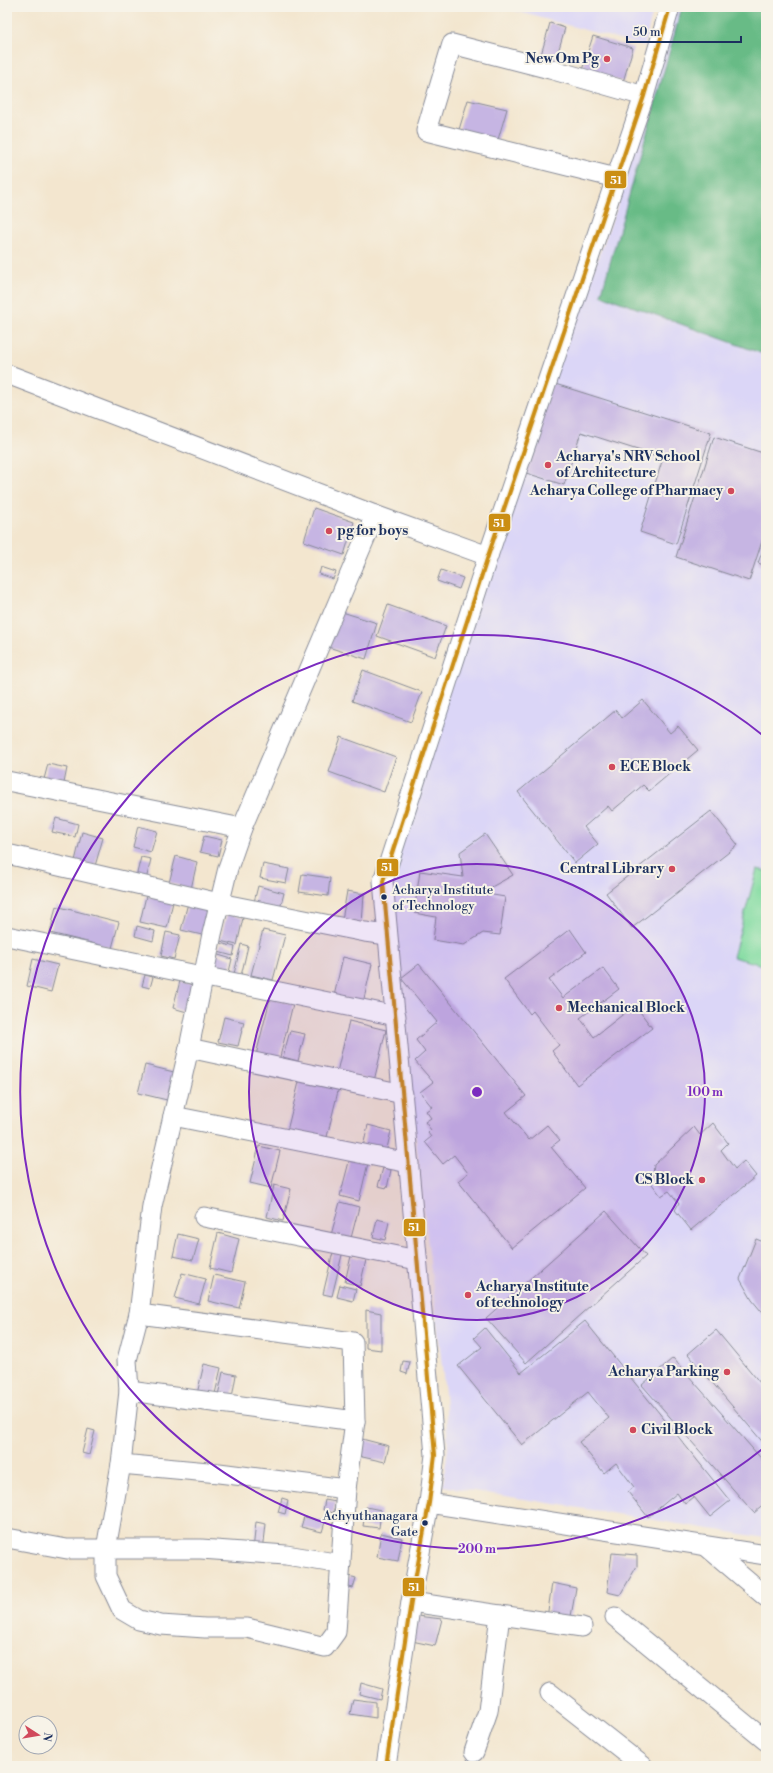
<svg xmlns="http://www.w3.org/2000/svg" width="773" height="1773" font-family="'Libre Bodoni',serif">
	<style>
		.built { fill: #dbd6f7 }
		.green { fill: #81dba0; stroke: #4e857f }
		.forest { fill: #68bb86; stroke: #427572 }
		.building { fill: #c6b5e3 }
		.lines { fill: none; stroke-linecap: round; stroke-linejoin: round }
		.minor-casing { stroke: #878a96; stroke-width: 21 }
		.minor { stroke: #fff; stroke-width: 19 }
		.bus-1-casing { stroke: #f7f3e8; stroke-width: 7 }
		.bus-1 { stroke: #cb8e13; stroke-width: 4 }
		.ring { fill: none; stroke: #7b2cbf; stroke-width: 2 }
		.poi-dot { fill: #d1495b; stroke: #f7f3e8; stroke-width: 1.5 }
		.bus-dot { fill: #1b2f5e; stroke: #f7f3e8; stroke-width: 1.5 }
		.labels { text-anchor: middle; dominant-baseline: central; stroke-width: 4; stroke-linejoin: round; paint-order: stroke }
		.bus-label { font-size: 13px; fill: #1b2f5e; stroke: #f7f3e8; text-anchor: start }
		.poi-label { font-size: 14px; font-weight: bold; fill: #1b2f5e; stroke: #f7f3e8; text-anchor: start }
		.centre { fill: #7b2cbf; stroke: #f7f3e8; stroke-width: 2 }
		.ring-label { font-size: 12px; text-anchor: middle; font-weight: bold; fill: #7b2cbf; stroke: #f7f3e8; stroke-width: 4; stroke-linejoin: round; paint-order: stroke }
		.line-badge { stroke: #f7f3e8; stroke-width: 1.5 }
		.badge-label { font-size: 11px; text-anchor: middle; font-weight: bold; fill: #fff }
	</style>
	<rect width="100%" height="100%" fill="#f7f3e8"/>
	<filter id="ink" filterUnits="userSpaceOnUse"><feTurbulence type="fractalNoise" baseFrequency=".025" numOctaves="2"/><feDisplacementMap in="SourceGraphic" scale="8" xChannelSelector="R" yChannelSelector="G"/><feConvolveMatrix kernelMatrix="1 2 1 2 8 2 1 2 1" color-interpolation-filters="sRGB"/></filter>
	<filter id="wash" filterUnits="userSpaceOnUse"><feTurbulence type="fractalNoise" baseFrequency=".012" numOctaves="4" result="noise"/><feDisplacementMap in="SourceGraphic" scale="16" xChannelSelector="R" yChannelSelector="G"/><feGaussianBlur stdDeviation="0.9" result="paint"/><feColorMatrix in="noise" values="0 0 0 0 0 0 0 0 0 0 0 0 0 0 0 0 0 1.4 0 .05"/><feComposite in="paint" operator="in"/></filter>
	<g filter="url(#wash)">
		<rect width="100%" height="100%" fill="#f3e6cf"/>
		<g class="built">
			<path d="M501,7H654L644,46Z"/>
			<path d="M676,7H766V1538L443,1486L448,1448L445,1393L386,878L563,350L615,213Z"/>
		</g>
		<path class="green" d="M757,869L766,871V966L733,957Z"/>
		<path class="forest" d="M682,7H766V355L601,295Z"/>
		<g id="blocks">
			<g class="building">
				<path d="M550,23L565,28L554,66L539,62Z"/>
				<path d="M593,36L633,48L623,82L582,70Z"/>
				<path d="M468,100L507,109L497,143L458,133Z"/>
				<path d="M552,383L711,433L676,544L640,532L663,458L581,432L564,485L523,472Z"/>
				<path d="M714,437L766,454V529L749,581L676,557Z"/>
				<path d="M314,508L354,522L344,555L304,541Z"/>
				<path d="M766,541V566L758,563Z"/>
				<path d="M321,567L336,572L333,579L319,574Z"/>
				<path d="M441,570L463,578L459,589L437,581Z"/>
				<path d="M388,605L446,626L435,657L377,636Z"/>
				<path d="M339,611L377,623L366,659L328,647Z"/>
				<path d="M363,670L422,692L411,722L352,701Z"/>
				<path d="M643,700L670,733L678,726L698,750L649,791L643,785L612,811L608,806L584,827L598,844L575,863L518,792L616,710L622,718Z"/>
				<path d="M341,737L396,757L384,792L329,772Z"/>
				<path d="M48,764L67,768L63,788L43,783Z"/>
				<path d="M711,811L738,845L632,928L606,893Z"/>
				<path d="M56,818L78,824L75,837L52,832Z"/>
				<path d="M138,826L157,831L151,852L133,847Z"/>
				<path d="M82,832L103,838L95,866L75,861Z"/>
				<path d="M485,834L513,875L488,889L493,895L505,897L500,935L483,933L464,945L433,940L436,917L414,913L420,871L463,877L460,852Z"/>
				<path d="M204,836L222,840L218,856L200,852Z"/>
				<path d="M176,856L197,862L191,889L169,883Z"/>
				<path d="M141,857L151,859L145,884L135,881Z"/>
				<path d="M263,864L289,869L286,883L260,878Z"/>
				<path d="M302,874L330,878L328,896L299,892Z"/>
				<path d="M258,886L284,893L279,913L253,906Z"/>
				<path d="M347,891L364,894L362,924L342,920Z"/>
				<path d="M146,896L173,902L167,928L140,922Z"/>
				<path d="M188,903L209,909L202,935L181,930Z"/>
				<path d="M56,906L119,922L112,948L50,933Z"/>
				<path d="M227,914L243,918L237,945L220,941Z"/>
				<path d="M137,926L155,931L153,941L135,936Z"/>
				<path d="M570,929L586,952L549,980L563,998L603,968L619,989L580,1018L594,1037L635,1005L652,1028L577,1085L552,1051L559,1045L533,1011L530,1014L504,979Z"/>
				<path d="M263,930L285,935L273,980L251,975Z"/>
				<path d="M166,932L180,935L174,959L161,956Z"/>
				<path d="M220,943L235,947L233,956L218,952Z"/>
				<path d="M241,944L248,946L241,976L234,974Z"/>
				<path d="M215,954L232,959L229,972L211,968Z"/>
				<path d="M343,957L372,964L363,1003L334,996Z"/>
				<path d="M33,959L58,965L51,992L27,986Z"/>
				<path d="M419,964L526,1096L506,1112L529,1140L547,1125L560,1140L551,1147L585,1188L512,1248L458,1181L468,1173L454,1155L443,1164L425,1142L431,1137L428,1133L431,1130L425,1122L431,1118L426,1111L432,1107L420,1092L433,1082L415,1061L425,1052L416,1040L437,1022L401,978Z"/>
				<path d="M145,975L153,977L150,988L142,986Z"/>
				<path d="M180,981L193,985L187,1012L173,1008Z"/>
				<path d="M270,999L293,1004L278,1065L255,1059Z"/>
				<path d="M224,1017L244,1022L238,1046L218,1042Z"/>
				<path d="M349,1021L386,1030L374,1081L337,1072Z"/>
				<path d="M290,1031L305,1034L298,1061L283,1057Z"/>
				<path d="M145,1065L178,1073L171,1101L138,1093Z"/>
				<path d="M300,1078L339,1087L326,1141L287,1131Z"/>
				<path d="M713,1123L728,1143L721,1150L735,1169L744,1161L756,1176L691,1230L675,1210L679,1203L669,1191L661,1196L652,1184L654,1165L694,1127L700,1135Z"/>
				<path d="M368,1125L391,1131L385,1157L362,1151Z"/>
				<path d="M259,1146L280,1151L271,1188L250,1183Z"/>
				<path d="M350,1158L368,1163L359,1201L340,1196Z"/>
				<path d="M383,1168L391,1170L387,1188L378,1186Z"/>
				<path d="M274,1185L291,1189L283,1221L267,1217Z"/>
				<path d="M340,1202L359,1207L351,1238L331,1235Z"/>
				<path d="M606,1211L646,1256L526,1363L486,1318Z"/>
				<path d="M377,1219L389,1222L385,1240L373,1237Z"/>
				<path d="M218,1233L239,1239L231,1273L210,1268Z"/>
				<path d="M178,1234L199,1239L193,1260L173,1256Z"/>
				<path d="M756,1239L766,1243V1317L752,1300L740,1279Z"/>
				<path d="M333,1252L342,1255L332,1296L323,1294Z"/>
				<path d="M351,1256L366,1260L360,1286L345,1282Z"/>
				<path d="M182,1273L206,1279L199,1304L175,1298Z"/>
				<path d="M214,1275L245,1282L239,1308L208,1301Z"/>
				<path d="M340,1285L356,1289L353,1301L337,1297Z"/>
				<path d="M366,1310L381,1313V1350L366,1348Z"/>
				<path d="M585,1321L730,1501L710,1517L694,1497L685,1504L677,1493L648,1517L628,1492L634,1487L616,1463L604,1473L579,1442L609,1418L588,1392L522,1445L458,1366L482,1347L474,1338L485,1328L521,1373Z"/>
				<path d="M716,1330L766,1390V1446L688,1354Z"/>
				<path d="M673,1358L766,1464V1503L754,1513L642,1385Z"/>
				<path d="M403,1361L410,1362L407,1374L401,1372Z"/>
				<path d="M204,1364L221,1368L214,1398L197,1394Z"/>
				<path d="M223,1372L236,1375L231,1403L217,1400Z"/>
				<path d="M88,1429L95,1431L89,1455L82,1453Z"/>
				<path d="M362,1439L389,1446L385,1462L358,1456Z"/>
				<path d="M282,1498L288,1500L285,1514L278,1512Z"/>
				<path d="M325,1500L336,1502L333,1513L323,1510Z"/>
				<path d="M366,1507L381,1510L379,1528L363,1526Z"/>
				<path d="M304,1517L325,1522L322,1532L301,1527Z"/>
				<path d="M256,1522L266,1524L263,1551L253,1550Z"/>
				<path d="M381,1533L402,1538L398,1561L377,1557Z"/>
				<path d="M612,1553L637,1555V1566L620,1595L607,1592Z"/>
				<path d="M349,1576L356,1578L353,1588L346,1586Z"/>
				<path d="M552,1583L576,1588L570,1622L547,1618Z"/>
				<path d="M417,1616L442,1619L435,1646L412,1641Z"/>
				<path d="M361,1683L382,1689L380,1699L359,1694Z"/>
				<path d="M353,1699L376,1702V1718L350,1714Z"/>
			</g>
		</g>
	</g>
	<g filter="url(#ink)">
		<use href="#blocks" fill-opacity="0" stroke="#878a96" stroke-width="1"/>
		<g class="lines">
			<g class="minor-casing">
				<g id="minor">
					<path d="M616,178L426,131L452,44L550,69L644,96"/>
					<path d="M7,374L375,515L488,556"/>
					<path d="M7,781L242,828"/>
					<path d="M7,854L219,903L365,932L387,935"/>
					<path d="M7,936L396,1016"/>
					<path d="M189,1048L403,1094"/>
					<path d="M173,1116L409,1163"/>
					<path d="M204,1217L417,1260"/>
					<path d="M139,1314L127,1360L129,1391L121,1464L106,1549V1576L122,1610L139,1620L161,1625L205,1628H247L325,1647L336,1632L346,1489L355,1421"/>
					<path d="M129,1391L355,1421L353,1342L139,1314L152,1206L189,1048L212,934L228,868L242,828L375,515"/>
					<path d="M121,1464L219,1473L346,1489"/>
					<path d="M429,1503L766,1555"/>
					<path d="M7,1538L67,1549H201L286,1555L341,1564"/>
					<path d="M706,1546L766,1597"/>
					<path d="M411,1602L582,1627"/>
					<path d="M615,1617L766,1741"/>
					<path d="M550,1693L643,1766"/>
					<path d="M474,1752L488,1711L500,1615"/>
					<path d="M386,1766L411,1602L429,1503L435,1455L383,881L488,556L644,96L670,7"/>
				</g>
			</g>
			<use href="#minor" class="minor"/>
			<g class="bus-1-casing">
				<path id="bus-1" d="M386,1766L411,1602L429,1503L435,1455L383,881L488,556L644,96L670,7"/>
			</g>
			<use href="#bus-1" class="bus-1"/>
		</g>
	</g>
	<circle cx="477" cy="1092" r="228" fill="#7b2cbf" fill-opacity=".12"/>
	<g class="ring">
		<circle cx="477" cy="1092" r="228"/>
		<path d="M765 1447A457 457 0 1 1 765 737"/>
	</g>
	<g class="poi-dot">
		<circle cx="607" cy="59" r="4"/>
		<circle cx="548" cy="465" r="4"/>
		<circle cx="731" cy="491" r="4"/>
		<circle cx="329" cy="531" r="4"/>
		<circle cx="612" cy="767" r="4"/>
		<circle cx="672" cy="869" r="4"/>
		<circle cx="559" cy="1008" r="4"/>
		<circle cx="702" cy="1180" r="4"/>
		<circle cx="468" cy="1295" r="4"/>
		<circle cx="727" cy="1372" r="4"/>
		<circle cx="633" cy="1430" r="4"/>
	</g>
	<g class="bus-dot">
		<circle cx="384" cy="897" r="3.5"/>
		<circle cx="425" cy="1523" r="3.5"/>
	</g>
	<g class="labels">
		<g class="bus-label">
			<text x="392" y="890">Acharya Institute<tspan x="392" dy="16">of Technology</tspan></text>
			<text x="418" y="1516" text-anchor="end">Achyuthanagara<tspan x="418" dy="16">Gate</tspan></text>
		</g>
		<g class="poi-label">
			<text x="599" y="59" text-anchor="end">New Om Pg</text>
			<text x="556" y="457">Acharya's NRV School<tspan x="556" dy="16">of Architecture</tspan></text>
			<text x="723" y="491" text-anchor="end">Acharya College of Pharmacy</text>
			<text x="337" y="531">pg for boys</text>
			<text x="620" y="767">ECE Block</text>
			<text x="664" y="869" text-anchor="end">Central Library</text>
			<text x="567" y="1008">Mechanical Block</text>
			<text x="694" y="1180" text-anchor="end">CS Block</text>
			<text x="476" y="1287">Acharya Institute<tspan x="476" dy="16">of technology</tspan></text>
			<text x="719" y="1372" text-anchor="end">Acharya Parking</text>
			<text x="641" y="1430">Civil Block</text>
		</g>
	</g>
	<circle cx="477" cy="1092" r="6" class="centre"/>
	<g class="ring-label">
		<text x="705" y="1096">100 m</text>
		<text x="477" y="1553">200 m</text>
	</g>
	<g class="line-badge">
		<rect x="604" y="170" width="23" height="19" rx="4" fill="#cb8e13"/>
		<rect x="488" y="513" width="23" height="19" rx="4" fill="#cb8e13"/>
		<rect x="376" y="858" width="23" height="19" rx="4" fill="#cb8e13"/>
		<rect x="403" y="1218" width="23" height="19" rx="4" fill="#cb8e13"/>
		<rect x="402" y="1577" width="23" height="20" rx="4" fill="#cb8e13"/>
	</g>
	<g class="badge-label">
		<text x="616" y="184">51</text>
		<text x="499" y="527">51</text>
		<text x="387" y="871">51</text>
		<text x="414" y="1231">51</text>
		<text x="414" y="1591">51</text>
	</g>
	<rect width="773" height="1773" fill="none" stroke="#f7f3e8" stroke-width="24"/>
	<g transform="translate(38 1735) rotate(102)"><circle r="19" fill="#f7f3e8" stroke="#9fa5b1"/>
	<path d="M0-3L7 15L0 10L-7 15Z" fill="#d1495b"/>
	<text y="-6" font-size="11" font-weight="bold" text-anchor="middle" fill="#1b2f5e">N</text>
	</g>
	<path d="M627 36v6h114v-6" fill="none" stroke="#1b2f5e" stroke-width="2"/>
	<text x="633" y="36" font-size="12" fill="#1b2f5e" stroke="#f7f3e8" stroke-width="3" paint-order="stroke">50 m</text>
</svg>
